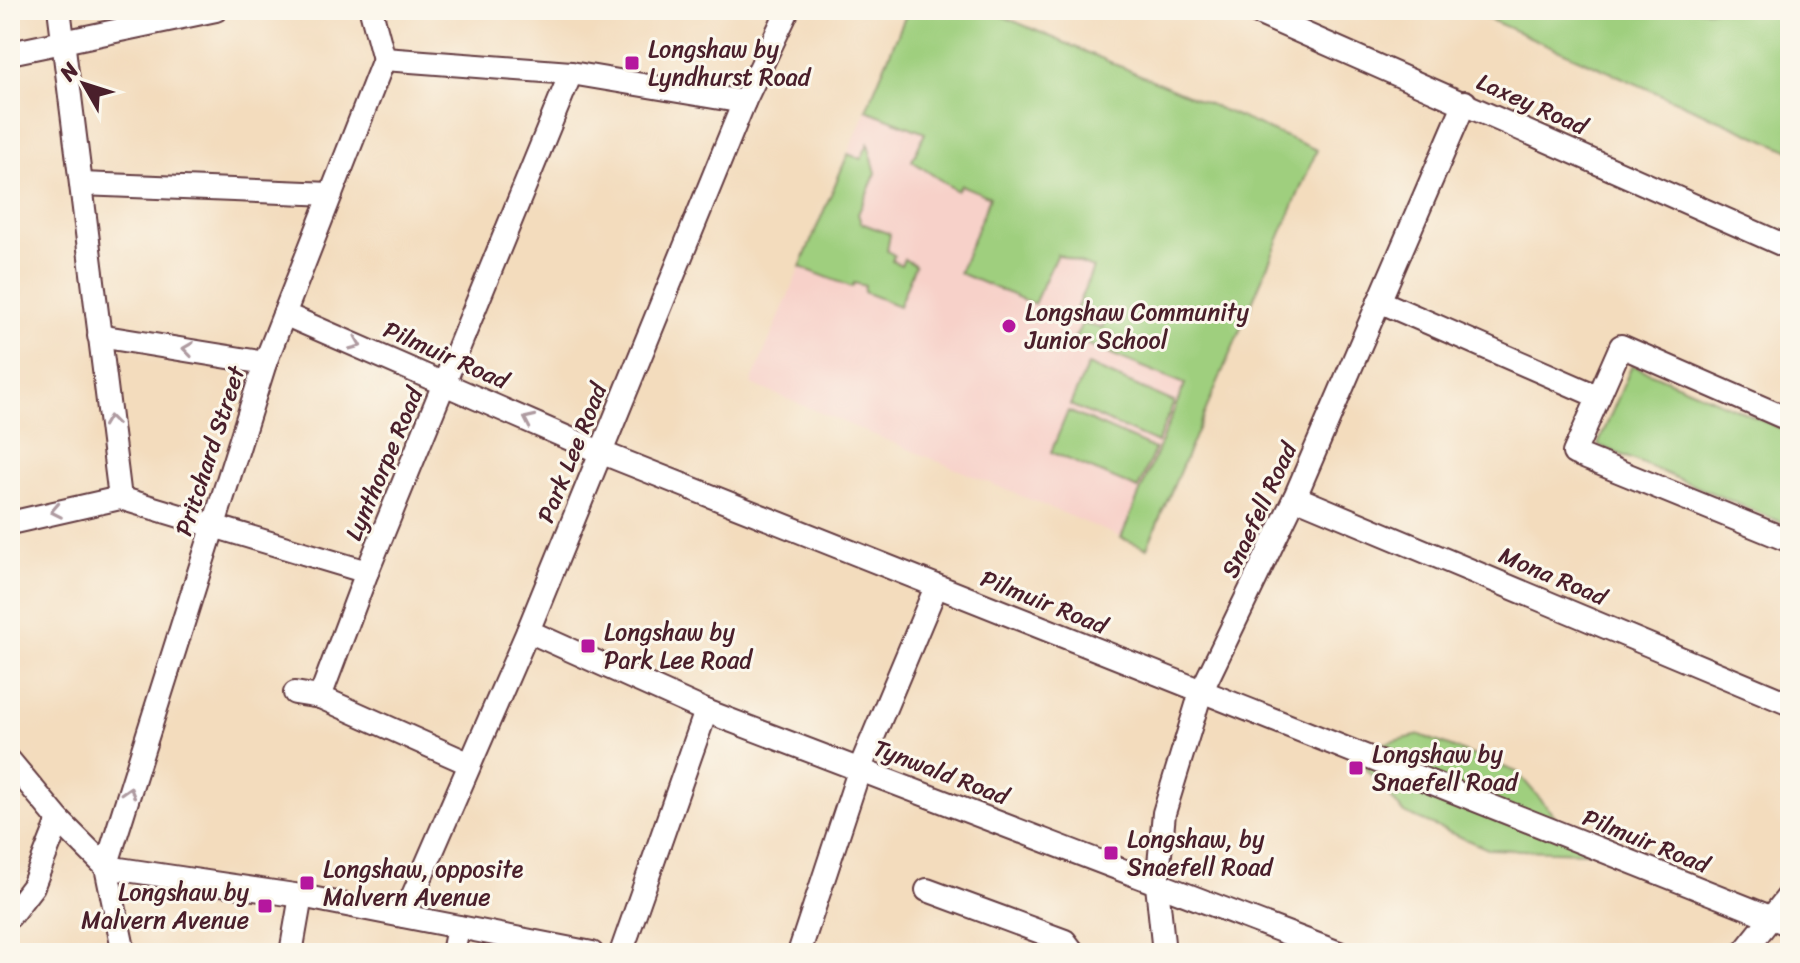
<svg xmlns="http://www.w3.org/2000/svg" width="1800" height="963" font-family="Sriracha,sans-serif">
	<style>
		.built { fill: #f7d1c9 }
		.green { fill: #9fcf7e; stroke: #747754; stroke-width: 2 }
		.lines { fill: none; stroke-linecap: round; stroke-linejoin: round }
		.minor-casing { stroke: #633b41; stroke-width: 26 }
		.minor { stroke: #fff; stroke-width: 22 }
		.oneway { stroke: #ae9aa0 }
		.poi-dot { fill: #b5179e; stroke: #fbf7ec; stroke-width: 3 }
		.labels { text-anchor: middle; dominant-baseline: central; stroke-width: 6; stroke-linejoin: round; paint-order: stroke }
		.poi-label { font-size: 24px; fill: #4a1f2b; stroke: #fbf7ec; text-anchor: start }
		.street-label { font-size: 24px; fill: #4a1f2b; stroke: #fbf7ec }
	</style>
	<rect width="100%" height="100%" fill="#fbf7ec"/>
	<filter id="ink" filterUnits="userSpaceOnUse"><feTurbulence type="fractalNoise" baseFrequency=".0125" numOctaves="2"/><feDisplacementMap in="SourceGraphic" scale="16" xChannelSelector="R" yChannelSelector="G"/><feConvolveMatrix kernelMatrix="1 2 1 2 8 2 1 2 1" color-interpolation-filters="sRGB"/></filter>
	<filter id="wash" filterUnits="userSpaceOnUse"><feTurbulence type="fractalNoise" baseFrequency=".006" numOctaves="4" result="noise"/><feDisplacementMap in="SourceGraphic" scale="32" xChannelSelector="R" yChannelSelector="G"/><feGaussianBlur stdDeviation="1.8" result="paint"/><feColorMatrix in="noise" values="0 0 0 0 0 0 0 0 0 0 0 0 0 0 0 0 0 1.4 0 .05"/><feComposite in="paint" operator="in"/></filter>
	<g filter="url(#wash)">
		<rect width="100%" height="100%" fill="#f3dcbd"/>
		<path class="built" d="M908,10H988L1317,150L1147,548L751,384Z"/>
		<g class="green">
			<path d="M908,10H988L1317,150L1147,548L1121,538L1185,384L1074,339L1082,324L1102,328L1106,320L1073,317L1093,268L1057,254L1034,304L959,273L990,197L961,185L957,191L912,161L925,133L866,110Z"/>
			<path d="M1468,10H1790V151Z"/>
			<path d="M868,144L876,173L858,214L861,223L890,234L887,251L894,255L892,261L901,265L904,259L915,265L899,306L864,292L865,286L854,283L852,287L800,267L848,154L861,159Z"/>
			<path d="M1088,365L1174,402L1157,443L1070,405Z"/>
			<path d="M1632,365L1790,432V526L1598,445Z"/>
			<path d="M1068,411L1155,449L1138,489L1051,452Z"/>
			<path d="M1420,735L1517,772L1586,852L1488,849L1404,813L1350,751Z"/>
		</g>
	</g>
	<g filter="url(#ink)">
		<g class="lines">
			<g class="minor-casing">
				<g id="minor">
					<path d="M371,10L384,59"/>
					<path d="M1251,10L1790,248"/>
					<path d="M60,16L120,498"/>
					<path d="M10,53L216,10"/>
					<path d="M384,59L571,73L744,102"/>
					<path d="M81,184L331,194"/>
					<path d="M1379,301L1599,397"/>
					<path d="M284,314L600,452L1790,925"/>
					<path d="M99,336L265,363"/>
					<path d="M1790,420L1621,346L1574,453L1790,541"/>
					<path d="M1295,497L1790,704"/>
					<path d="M10,523L120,498L367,572"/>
					<path d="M528,631L706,711L1339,953"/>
					<path d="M295,693L320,697L468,763"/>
					<path d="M320,697L367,572L571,73"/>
					<path d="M10,761L59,820L106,867"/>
					<path d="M106,867L265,363L384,59"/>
					<path d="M106,867L301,896L592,953"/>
					<path d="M106,867L124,953"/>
					<path d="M927,890L1065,941L1074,953"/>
					<path d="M10,916L33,886L59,820"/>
					<path d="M404,916L528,631L744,102L788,10"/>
					<path d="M291,953L301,896"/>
					<path d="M453,953L458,927"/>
					<path d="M621,953L706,711"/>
					<path d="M799,953L860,768L936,587"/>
					<path d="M1164,953L1157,885L1164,813L1201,692L1295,497L1465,102"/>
					<path d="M1743,953L1790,894"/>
				</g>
			</g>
			<use href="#minor" class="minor"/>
		</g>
		<defs><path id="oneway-chevron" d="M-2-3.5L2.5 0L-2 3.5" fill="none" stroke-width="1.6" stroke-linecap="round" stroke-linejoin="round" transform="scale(2)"/></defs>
		<g class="oneway">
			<use href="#oneway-chevron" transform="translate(356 344) rotate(23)"/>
			<use href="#oneway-chevron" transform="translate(188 349) rotate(-172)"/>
			<use href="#oneway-chevron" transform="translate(529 420) rotate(-155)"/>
			<use href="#oneway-chevron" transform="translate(110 421) rotate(-97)"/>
			<use href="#oneway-chevron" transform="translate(56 511) rotate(169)"/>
			<use href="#oneway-chevron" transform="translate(129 792) rotate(-73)"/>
		</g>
	</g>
	<g class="poi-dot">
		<rect x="624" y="55" width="16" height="16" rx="4"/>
		<circle cx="1009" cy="326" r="8"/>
		<rect x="580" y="638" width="16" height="16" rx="4"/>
		<rect x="1348" y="760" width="16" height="16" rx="4"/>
		<rect x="1103" y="845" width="16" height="16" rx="4"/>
		<rect x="299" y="875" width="16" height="16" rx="4"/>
		<rect x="257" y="898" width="16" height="16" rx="4"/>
	</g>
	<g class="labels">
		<g class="poi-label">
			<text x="648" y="49">Longshaw by<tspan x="648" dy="28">Lyndhurst Road</tspan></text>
			<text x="1025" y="312">Longshaw Community<tspan x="1025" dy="28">Junior School</tspan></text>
			<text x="604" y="632">Longshaw by<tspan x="604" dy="28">Park Lee Road</tspan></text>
			<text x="1372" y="754">Longshaw by<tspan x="1372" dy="28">Snaefell Road</tspan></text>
			<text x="1127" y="839">Longshaw, by<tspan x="1127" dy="28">Snaefell Road</tspan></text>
			<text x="323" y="869">Longshaw, opposite<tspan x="323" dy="28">Malvern Avenue</tspan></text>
			<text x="249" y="892" text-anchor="end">Longshaw by<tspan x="249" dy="28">Malvern Avenue</tspan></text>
		</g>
		<g class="street-label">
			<text transform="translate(1532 104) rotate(24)">Laxey Road</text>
			<text transform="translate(446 355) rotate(24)">Pilmuir Road</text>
			<text transform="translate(210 451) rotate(-72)">Pritchard Street</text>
			<text transform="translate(572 453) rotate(-68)">Park Lee Road</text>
			<text transform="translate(384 464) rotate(-67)">Lynthorpe Road</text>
			<text transform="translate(1259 510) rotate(-65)">Snaefell Road</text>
			<text transform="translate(1553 576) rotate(23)">Mona Road</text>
			<text transform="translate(1044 602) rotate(22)">Pilmuir Road</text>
			<text transform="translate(941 772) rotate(21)">Tynwald Road</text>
			<text transform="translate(1646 841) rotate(22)">Pilmuir Road</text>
		</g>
	</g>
	<rect width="1800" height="963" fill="none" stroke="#fbf7ec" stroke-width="40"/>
	<g transform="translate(84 84) rotate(309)" stroke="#fbf7ec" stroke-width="6" paint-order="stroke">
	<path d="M0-6L14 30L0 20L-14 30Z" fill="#4a1f2b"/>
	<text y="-12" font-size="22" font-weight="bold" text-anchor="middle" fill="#4a1f2b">N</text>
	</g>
</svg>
